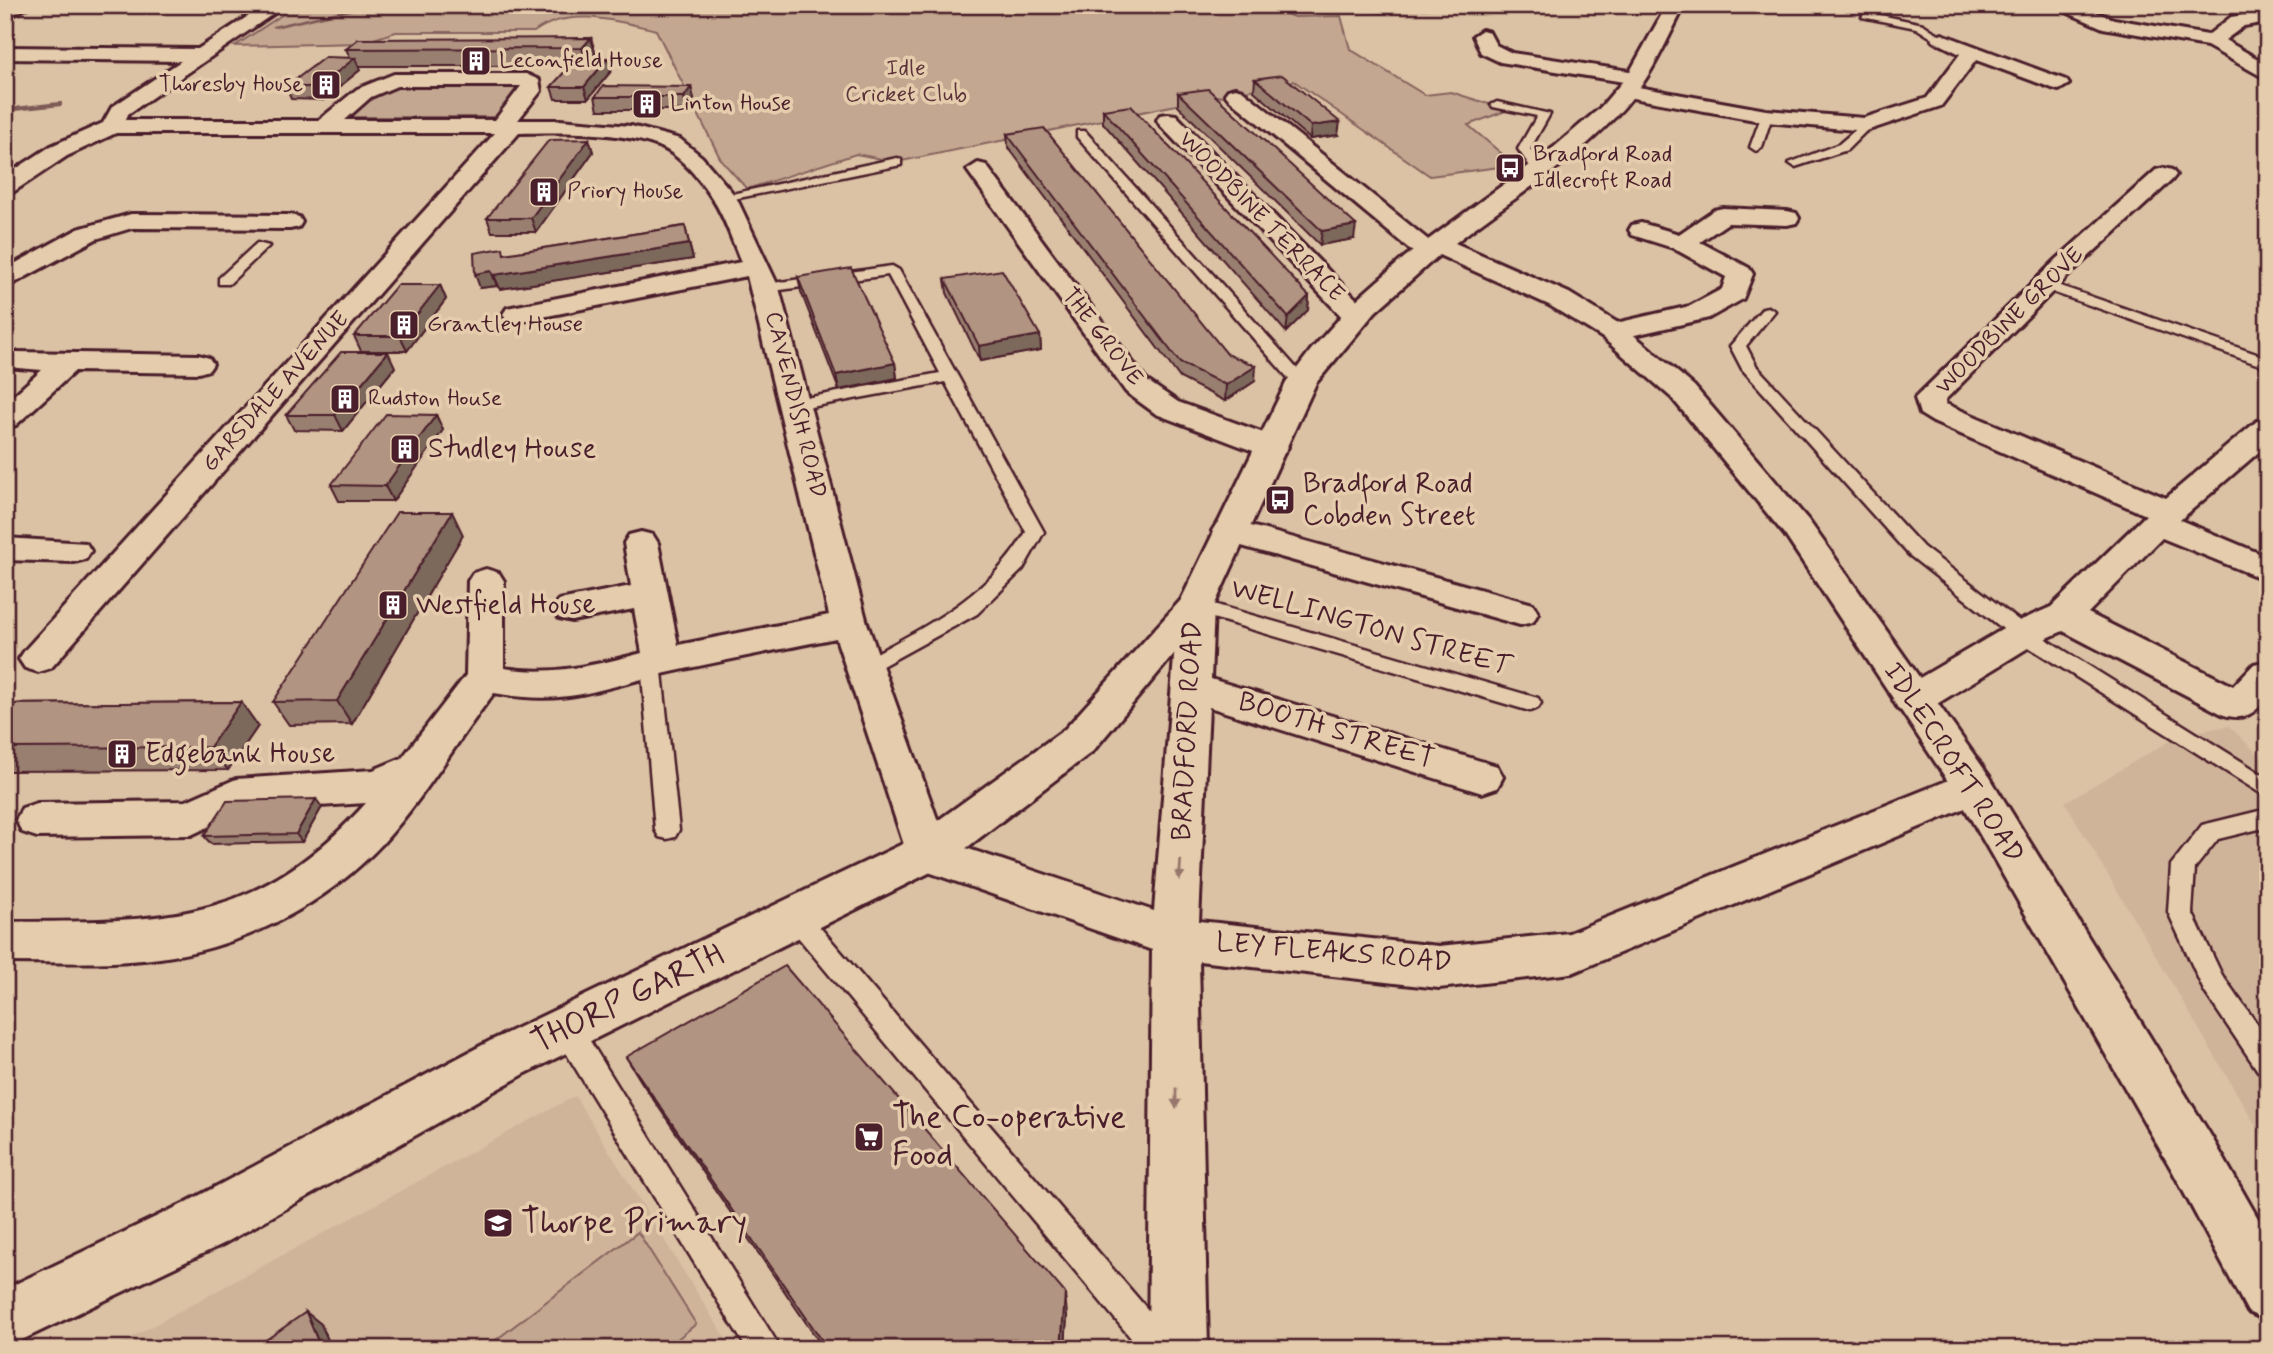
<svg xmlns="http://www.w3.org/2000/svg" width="2273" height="1354" font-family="Mynerve,sans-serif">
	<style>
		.built { fill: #cfb49a }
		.green { fill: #c3a790; stroke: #86635e; stroke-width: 2 }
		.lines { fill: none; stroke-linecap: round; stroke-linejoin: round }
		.stream { fill: #7e5a57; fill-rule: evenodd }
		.service-casing { stroke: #4a1f2b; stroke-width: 5 }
		.minor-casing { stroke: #4a1f2b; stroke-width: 6 }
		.tertiary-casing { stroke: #4a1f2b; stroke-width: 6 }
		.service { fill: #e4ccac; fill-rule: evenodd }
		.minor { fill: #e4ccac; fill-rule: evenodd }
		.tertiary { fill: #e4ccac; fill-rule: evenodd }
		.wall { fill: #997f70; stroke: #4a1f2b; stroke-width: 2 }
		.shaded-wall { fill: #7d685b; stroke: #4a1f2b; stroke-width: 2 }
		.building { fill: #b29482; stroke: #4a1f2b; stroke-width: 2 }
		.oneway { fill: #97766c }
		.labels { text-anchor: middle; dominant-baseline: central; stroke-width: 7; stroke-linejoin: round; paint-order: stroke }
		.far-poi-label { font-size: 23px; fill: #4a1f2b; stroke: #e4ccac; text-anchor: start }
		.far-park-label { font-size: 23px; fill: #5c333a; stroke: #e4ccac }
		.far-street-label { font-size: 23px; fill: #4a1f2b; stroke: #e4ccac }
		.poi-label { font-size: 28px; fill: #4a1f2b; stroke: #e4ccac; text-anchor: start }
		.street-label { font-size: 28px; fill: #4a1f2b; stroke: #e4ccac }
		.near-street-label { font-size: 33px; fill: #4a1f2b; stroke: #e4ccac }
		.near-poi-label { font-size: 33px; fill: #4a1f2b; stroke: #e4ccac; text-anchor: start }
	</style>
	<rect width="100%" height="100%" fill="#dbc2a4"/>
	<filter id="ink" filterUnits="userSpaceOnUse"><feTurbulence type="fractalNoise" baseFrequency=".0143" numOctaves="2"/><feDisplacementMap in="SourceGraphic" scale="14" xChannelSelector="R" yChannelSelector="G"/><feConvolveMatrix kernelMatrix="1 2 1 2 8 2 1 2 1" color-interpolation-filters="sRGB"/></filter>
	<g filter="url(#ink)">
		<g class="built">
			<path d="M1262,5H1484L1294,17Z"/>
			<path d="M2229,726L2268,764V1146L2065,802L2182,734Z"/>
			<path d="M575,1096L732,1349H110Z"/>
		</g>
		<g class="green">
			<path d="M297,5H1262L1294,17L1341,16L1350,49L1425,95L1451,92L1508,110L1468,125L1515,165L1430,176L1294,81L897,162L856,154L747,189L721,160L656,30C617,21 569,6 534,32H396L361,43L235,46Z"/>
			<path d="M397,83L515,86L518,90L495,117H348L380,91Z"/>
			<path d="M638,1232L696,1324L665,1349H484Z"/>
		</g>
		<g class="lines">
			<g class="stream">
				<path d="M364,5H378L275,28L272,26Z"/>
				<path d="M59,102H62V106L5,112V108Z"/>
			</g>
			<g class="service-casing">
				<g id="service">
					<path d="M1337,5H1445L1381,11Z"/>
					<path d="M1866,12L1923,24L1947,40L1938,42L1916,28L1862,17Z"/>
					<path d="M1497,102L1550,114L1530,149L1546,172L1544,175H1536L1518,149L1537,116L1493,107L1491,105Z"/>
					<path d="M1762,114L1772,116L1762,147L1756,151L1750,147Z"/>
					<path d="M1866,121L1872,125L1847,150L1795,167L1789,163L1839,144Z"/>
					<path d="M1077,131H1085L1307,380V386H1295L1077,137Z"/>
					<path d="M897,158L901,159V165L724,201L718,197Z"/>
					<path d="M257,243L269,246L229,284H219V278Z"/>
					<path d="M892,266L899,270L1044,532L1023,569L977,614L864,676L857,674L854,669L857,664C924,626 985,601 1026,532L945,382L795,410L787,405L795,400L940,373L888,275L766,292L759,288L766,284Z"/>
					<path d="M2046,281L2268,358V368L2041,288V282Z"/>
					<path d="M1768,307L1775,311L1746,346L1757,367L1923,547L2030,629L2268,778V798L2016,639L1909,555L1742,369L1730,346L1763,308Z"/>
					<path d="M1196,599L1538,698L1541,703L1538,708L1530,711L1189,611L1186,606Z"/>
					<path d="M651,656L658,658L661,663L679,830L675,837L667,839L659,837L655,830L641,663L644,658Z"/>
					<path d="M2259,811L2268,813V831L2259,829L2218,839L2195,868L2192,912L2222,975L2268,1039V1075L2258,1071L2204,991L2168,912L2171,865L2202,825Z"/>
					<path d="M797,907L806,911L1172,1338L1177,1349H1140L788,925L784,918L788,911Z"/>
					<path d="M567,1017L577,1020L781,1349H747L557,1038L554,1029L557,1020Z"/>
				</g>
			</g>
			<g class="minor-casing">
				<g id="minor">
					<path d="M9,5H31L5,20V7Z"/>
					<path d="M265,5H286L128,114L126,120H319L357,89L394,74H526L539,80L541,91L518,120H560L631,126L680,139L702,157L736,197L779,288L867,623L945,841L1154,911L1178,606L1183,597L1196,594L1209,597L1214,606L1211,679L1497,766L1503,777L1497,788L1482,793L1209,707L1199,921L1439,946L1569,933L1959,776L1974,771L1989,776L1995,787L1989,798L1572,973L1439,988L1199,961L1208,1349H1148L1152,950L911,866L836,638C778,650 720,661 662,674C596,690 564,706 494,693C456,742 425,797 383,843C325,905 244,947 160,958C109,965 57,962 5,962V922C159,921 254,928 366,803L242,811L191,835L37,837L22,832L16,820L22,808L37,803L186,801L236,779L373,770L402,758L466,675L468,581L473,573L486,569L499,573L504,581V668C553,676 595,665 642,653L634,609L572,621L559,618L554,609L559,600L631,586L624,543L629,535L641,532L653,535L658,543L678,645L829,615L747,276L517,322L507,320L503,314L507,308L517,306L741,262C732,241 725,217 712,198C701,181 682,157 663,148C625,131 561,132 519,133L51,668L38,672L25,668L19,659L25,650L495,133H116L67,156L13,192L5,194V176L51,146L103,123L112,107L181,61L5,59V47L198,49ZM397,86H521L495,120H345L371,97Z"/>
					<path d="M2050,5H2076L2114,19L2208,35L2231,17L2268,11V22L2244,26L2225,40L2268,65V80L2207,46L2103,28Z"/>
					<path d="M1482,30L1489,32L1496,45L1512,53L1636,72L1646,78L1636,84L1500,62L1481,53L1473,36Z"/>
					<path d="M1942,34L2066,80L2069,84L2059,90L2052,88L1976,60L1941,106L1866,131L1766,122L1627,97L1617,91L1627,85L1766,110L1864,118L1927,98L1960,54L1932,40Z"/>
					<path d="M1235,88L1242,90L1437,247L1441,252L1437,257H1419L1228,98L1225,94L1228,90Z"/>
					<path d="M1168,114L1176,115L1365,308L1369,314L1365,320H1345L1160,125L1157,120L1160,115Z"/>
					<path d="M978,163L986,165L1146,380L1178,402L1283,440L1288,447L1283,454L1272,456L1261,454L1156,414L1126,392L967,170Z"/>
					<path d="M2164,168L2172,170L2176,175L2172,180L2075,269L1945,400L1946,404L2166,498L2257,421L2268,419V444L2180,520L2268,557V581L2162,538L2088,613L2233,686L2254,664L2268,661V698C2253,714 2245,721 2224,715L2063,631L2036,643L1927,710L1913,714L1899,710L1893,700L1899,690L2010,625L2051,607L2146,515L1933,422L1920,414L1915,398L2057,259L2156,170Z"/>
					<path d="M1723,208L1787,211L1796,213L1799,218L1796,223L1787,225L1728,223L1700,242L1749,268L1753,274L1743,299L1709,318L1613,340L1603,338L1599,332L1603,326L1690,306L1722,289L1726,277L1673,248L1632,235L1629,230L1632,225L1641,223L1679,234L1714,210Z"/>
					<path d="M131,214L290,215L299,217L302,222L299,227L290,229L132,228L96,239L5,288V269L78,229Z"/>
					<path d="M16,352L199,355L209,358L213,364L209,370L199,373L75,371L16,425L5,428V403L42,370L6,367V355Z"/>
					<path d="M1229,520L1533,604L1538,613L1533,622L1520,625L1217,539L1212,531L1217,523Z"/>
					<path d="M5,538L86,543L91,551L86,559L74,562L5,560Z"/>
				</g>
			</g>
			<g class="tertiary-casing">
				<path id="tertiary" d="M1667,5H1685C1669,35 1656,67 1635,94C1588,155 1515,195 1455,243L1569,293L1623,326L1694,386L1809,521L1989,776L2211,1136L2268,1236V1321L2248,1312L2173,1172L1959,798L1785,535L1672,398L1603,338L1549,305L1439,255L1375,312L1316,383L1214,606L1093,751L943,866L526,1073L225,1243L5,1348V1289L185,1203L490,1041L911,840L1065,729L1181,600L1286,383L1311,350L1355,301L1405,257L1553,148L1600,108L1628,75Z"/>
			</g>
			<use href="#service" class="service"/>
			<use href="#minor" class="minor"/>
			<use href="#tertiary" class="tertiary"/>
		</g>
		<g class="wall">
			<path d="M591,38L596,56L594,58H608L612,70L588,99H555L551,87L570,66H359L360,70L323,100L291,99L286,87L350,57L346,49Z"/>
			<path d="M1255,79L1338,135L1310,139L1254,91Z"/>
			<path d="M691,87L694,99L687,110H598L595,97Z"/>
			<path d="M1178,93L1354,239L1320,245L1178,106Z"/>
			<path d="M1103,110L1309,296L1308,310L1286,332L1103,123Z"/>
			<path d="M1007,134L1227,354L1255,381L1225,401L1180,378L1008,147Z"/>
			<path d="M589,139L593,152L536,232H492L487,218Z"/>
			<path d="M685,226L693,259L500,289L497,286L480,288L506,254Z"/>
			<path d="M798,277L895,363L897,378L839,390L801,292Z"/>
			<path d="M945,279L1040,335L1041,350L980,361L947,293Z"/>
			<path d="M440,285L446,299L407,351H361L354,336Z"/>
			<path d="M395,367L343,431L294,430L286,415Z"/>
			<path d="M436,415L443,430L393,501H339L331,485Z"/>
			<path d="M463,535L352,724L289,725L273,702Z"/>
			<path d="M241,702L258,726L228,770L5,771V704Z"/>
			<path d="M322,807L302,842L211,844L204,836Z"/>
			<path d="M626,1057L1067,1315L1065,1349H824L642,1083Z"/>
		</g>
		<g class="shaded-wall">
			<path d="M591,38L596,56L587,66L582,48Z"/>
			<path d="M355,58L360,70L323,100L318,87Z"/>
			<path d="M608,58L612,70L588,99L584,87Z"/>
			<path d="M691,87L694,99L687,110L684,97Z"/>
			<path d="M1340,122L1338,135L1310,139L1311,126Z"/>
			<path d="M589,139L593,152L536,232L531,218Z"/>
			<path d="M1356,225L1354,239L1320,245L1322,231Z"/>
			<path d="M689,244L693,259L500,289L494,275Z"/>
			<path d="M491,271L497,286L480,288L475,274Z"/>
			<path d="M440,285L446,299L407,351L400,336Z"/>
			<path d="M1309,296L1308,310L1286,332L1288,317Z"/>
			<path d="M1040,335L1041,350L980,361L979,346Z"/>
			<path d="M388,352L395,367L343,431L335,415Z"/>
			<path d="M895,363L897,378L839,390L836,375Z"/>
			<path d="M1256,366L1255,381L1225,401L1226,385Z"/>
			<path d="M436,415L443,430L393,501L385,486Z"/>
			<path d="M452,512L463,535L352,724L337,701Z"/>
			<path d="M241,702L258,726L228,770L210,747Z"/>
			<path d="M316,799L322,807L302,842L296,834Z"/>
			<path d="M1065,1293L1067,1315L1065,1349H1061Z"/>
			<path d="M306,1312L321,1324L332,1349H321Z"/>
		</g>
		<g class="building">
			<path d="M591,38L582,48L346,49L358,39Z"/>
			<path d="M325,57L355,58L318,87H286Z"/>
			<path d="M577,58H608L584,87H551Z"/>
			<path d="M1282,75L1340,122L1311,126L1255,79Z"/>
			<path d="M603,86L691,87L684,97H595Z"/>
			<path d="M1208,89L1356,225L1322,231L1178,93Z"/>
			<path d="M1131,106L1309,296L1288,317L1103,110Z"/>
			<path d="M1044,128L1227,354L1256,366L1226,385L1180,363L1007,134Z"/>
			<path d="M589,139L531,218H487L549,140Z"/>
			<path d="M685,226L689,244L494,275L491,271L475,274L474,253L503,248L504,254Z"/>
			<path d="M851,268L895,363L836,375L798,277Z"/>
			<path d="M1002,270L1040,335L979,346L945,279Z"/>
			<path d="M397,285H440L400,336H354Z"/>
			<path d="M341,352H388L335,415H286Z"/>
			<path d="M386,414L436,415L385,486L331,485Z"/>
			<path d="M397,512H452L337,701L273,702Z"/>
			<path d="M241,702L210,747L5,748V704Z"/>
			<path d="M316,799L296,834L204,836L227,801Z"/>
			<path d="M785,966L1065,1293L1061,1349H828L626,1057Z"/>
			<path d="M306,1312L321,1349H253Z"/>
		</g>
		<defs><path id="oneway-solid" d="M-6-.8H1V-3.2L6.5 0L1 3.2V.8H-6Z" transform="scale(1.75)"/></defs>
		<g class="oneway">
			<use href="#oneway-solid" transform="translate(1180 870) rotate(94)"/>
			<use href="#oneway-solid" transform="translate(1176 1098) rotate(90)"/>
		</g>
	</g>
	<defs>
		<g id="building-square" transform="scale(1.575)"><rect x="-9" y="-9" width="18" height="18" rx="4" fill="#4a1f2b" stroke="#e4ccac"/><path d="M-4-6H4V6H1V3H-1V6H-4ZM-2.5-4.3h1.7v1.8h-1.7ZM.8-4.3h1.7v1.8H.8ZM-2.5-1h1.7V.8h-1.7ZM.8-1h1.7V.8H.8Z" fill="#fff"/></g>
		<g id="bus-square" transform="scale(1.575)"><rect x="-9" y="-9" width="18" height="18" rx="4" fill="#4a1f2b" stroke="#e4ccac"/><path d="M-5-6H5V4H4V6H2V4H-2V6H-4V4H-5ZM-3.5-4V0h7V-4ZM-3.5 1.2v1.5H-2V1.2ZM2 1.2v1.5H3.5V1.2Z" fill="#fff"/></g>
		<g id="supermarket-square" transform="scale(1.575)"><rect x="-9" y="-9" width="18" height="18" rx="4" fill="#4a1f2b" stroke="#e4ccac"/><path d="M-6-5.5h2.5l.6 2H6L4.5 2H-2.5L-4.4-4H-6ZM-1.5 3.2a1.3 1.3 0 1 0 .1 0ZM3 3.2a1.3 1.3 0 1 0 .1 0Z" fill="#fff"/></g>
		<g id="school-square" transform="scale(1.575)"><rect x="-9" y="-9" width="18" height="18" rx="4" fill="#4a1f2b" stroke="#e4ccac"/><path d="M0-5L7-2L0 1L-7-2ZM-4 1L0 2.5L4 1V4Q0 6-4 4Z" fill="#fff"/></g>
	</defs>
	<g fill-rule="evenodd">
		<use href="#building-square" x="476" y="61"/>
		<use href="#building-square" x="326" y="85"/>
		<use href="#building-square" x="647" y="104"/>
		<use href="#bus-square" x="1510" y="168"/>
		<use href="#building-square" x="544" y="192"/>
		<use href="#building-square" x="404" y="325"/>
		<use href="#building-square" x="345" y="399"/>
		<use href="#building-square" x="405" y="449"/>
		<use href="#bus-square" x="1280" y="500"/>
		<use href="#building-square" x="393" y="605"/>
		<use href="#building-square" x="122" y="754"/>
		<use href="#supermarket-square" x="869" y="1137"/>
		<use href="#school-square" x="498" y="1223"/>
	</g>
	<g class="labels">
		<g class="far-poi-label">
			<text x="499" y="61">Leconfield House</text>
			<text x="303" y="85" text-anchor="end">Thoresby House</text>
			<text x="670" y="104">Linton House</text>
			<text x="1533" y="155">Bradford Road<tspan x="1533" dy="26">Idlecroft Road</tspan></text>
			<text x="567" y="192">Priory House</text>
			<text x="427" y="325">Grantley House</text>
			<text x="368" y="399">Rudston House</text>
		</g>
		<g class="far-park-label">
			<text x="906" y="69">Idle<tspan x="906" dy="26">Cricket Club</tspan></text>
		</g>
		<g class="far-street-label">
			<text transform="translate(1261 217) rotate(46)">WOODBINE TERRACE</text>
			<text transform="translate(2010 321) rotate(-45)">WOODBINE GROVE</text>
			<text transform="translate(1102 337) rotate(52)">THE GROVE</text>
			<text transform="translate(276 392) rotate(-48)">GARSDALE AVENUE</text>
			<text transform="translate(795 405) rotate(76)">CAVENDISH ROAD</text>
		</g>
		<g class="poi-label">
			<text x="428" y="449">Studley House</text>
			<text x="1303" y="484">Bradford Road<tspan x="1303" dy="32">Cobden Street</tspan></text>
			<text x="416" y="605">Westfield House</text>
			<text x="145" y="754">Edgebank House</text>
		</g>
		<g class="street-label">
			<text transform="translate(1371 628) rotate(16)">WELLINGTON STREET</text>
			<text transform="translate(1188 731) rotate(-87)">BRADFORD ROAD</text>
			<text transform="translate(1336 731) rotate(17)">BOOTH STREET</text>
			<text transform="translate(1953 763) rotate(57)">IDLECROFT ROAD</text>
			<text transform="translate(1334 953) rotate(5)">LEY FLEAKS ROAD</text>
		</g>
		<g class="near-street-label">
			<text transform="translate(628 999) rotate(-26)">THORP GARTH</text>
		</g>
		<g class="near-poi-label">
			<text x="892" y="1118">The Co-operative<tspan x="892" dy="38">Food</tspan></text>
			<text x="521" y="1223">Thorpe Primary</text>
		</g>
	</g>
	<rect width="2273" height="1354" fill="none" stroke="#e4ccac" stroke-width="28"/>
	<rect x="14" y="14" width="2245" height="1326" fill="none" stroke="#4a1f2b" stroke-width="2.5" filter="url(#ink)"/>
</svg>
